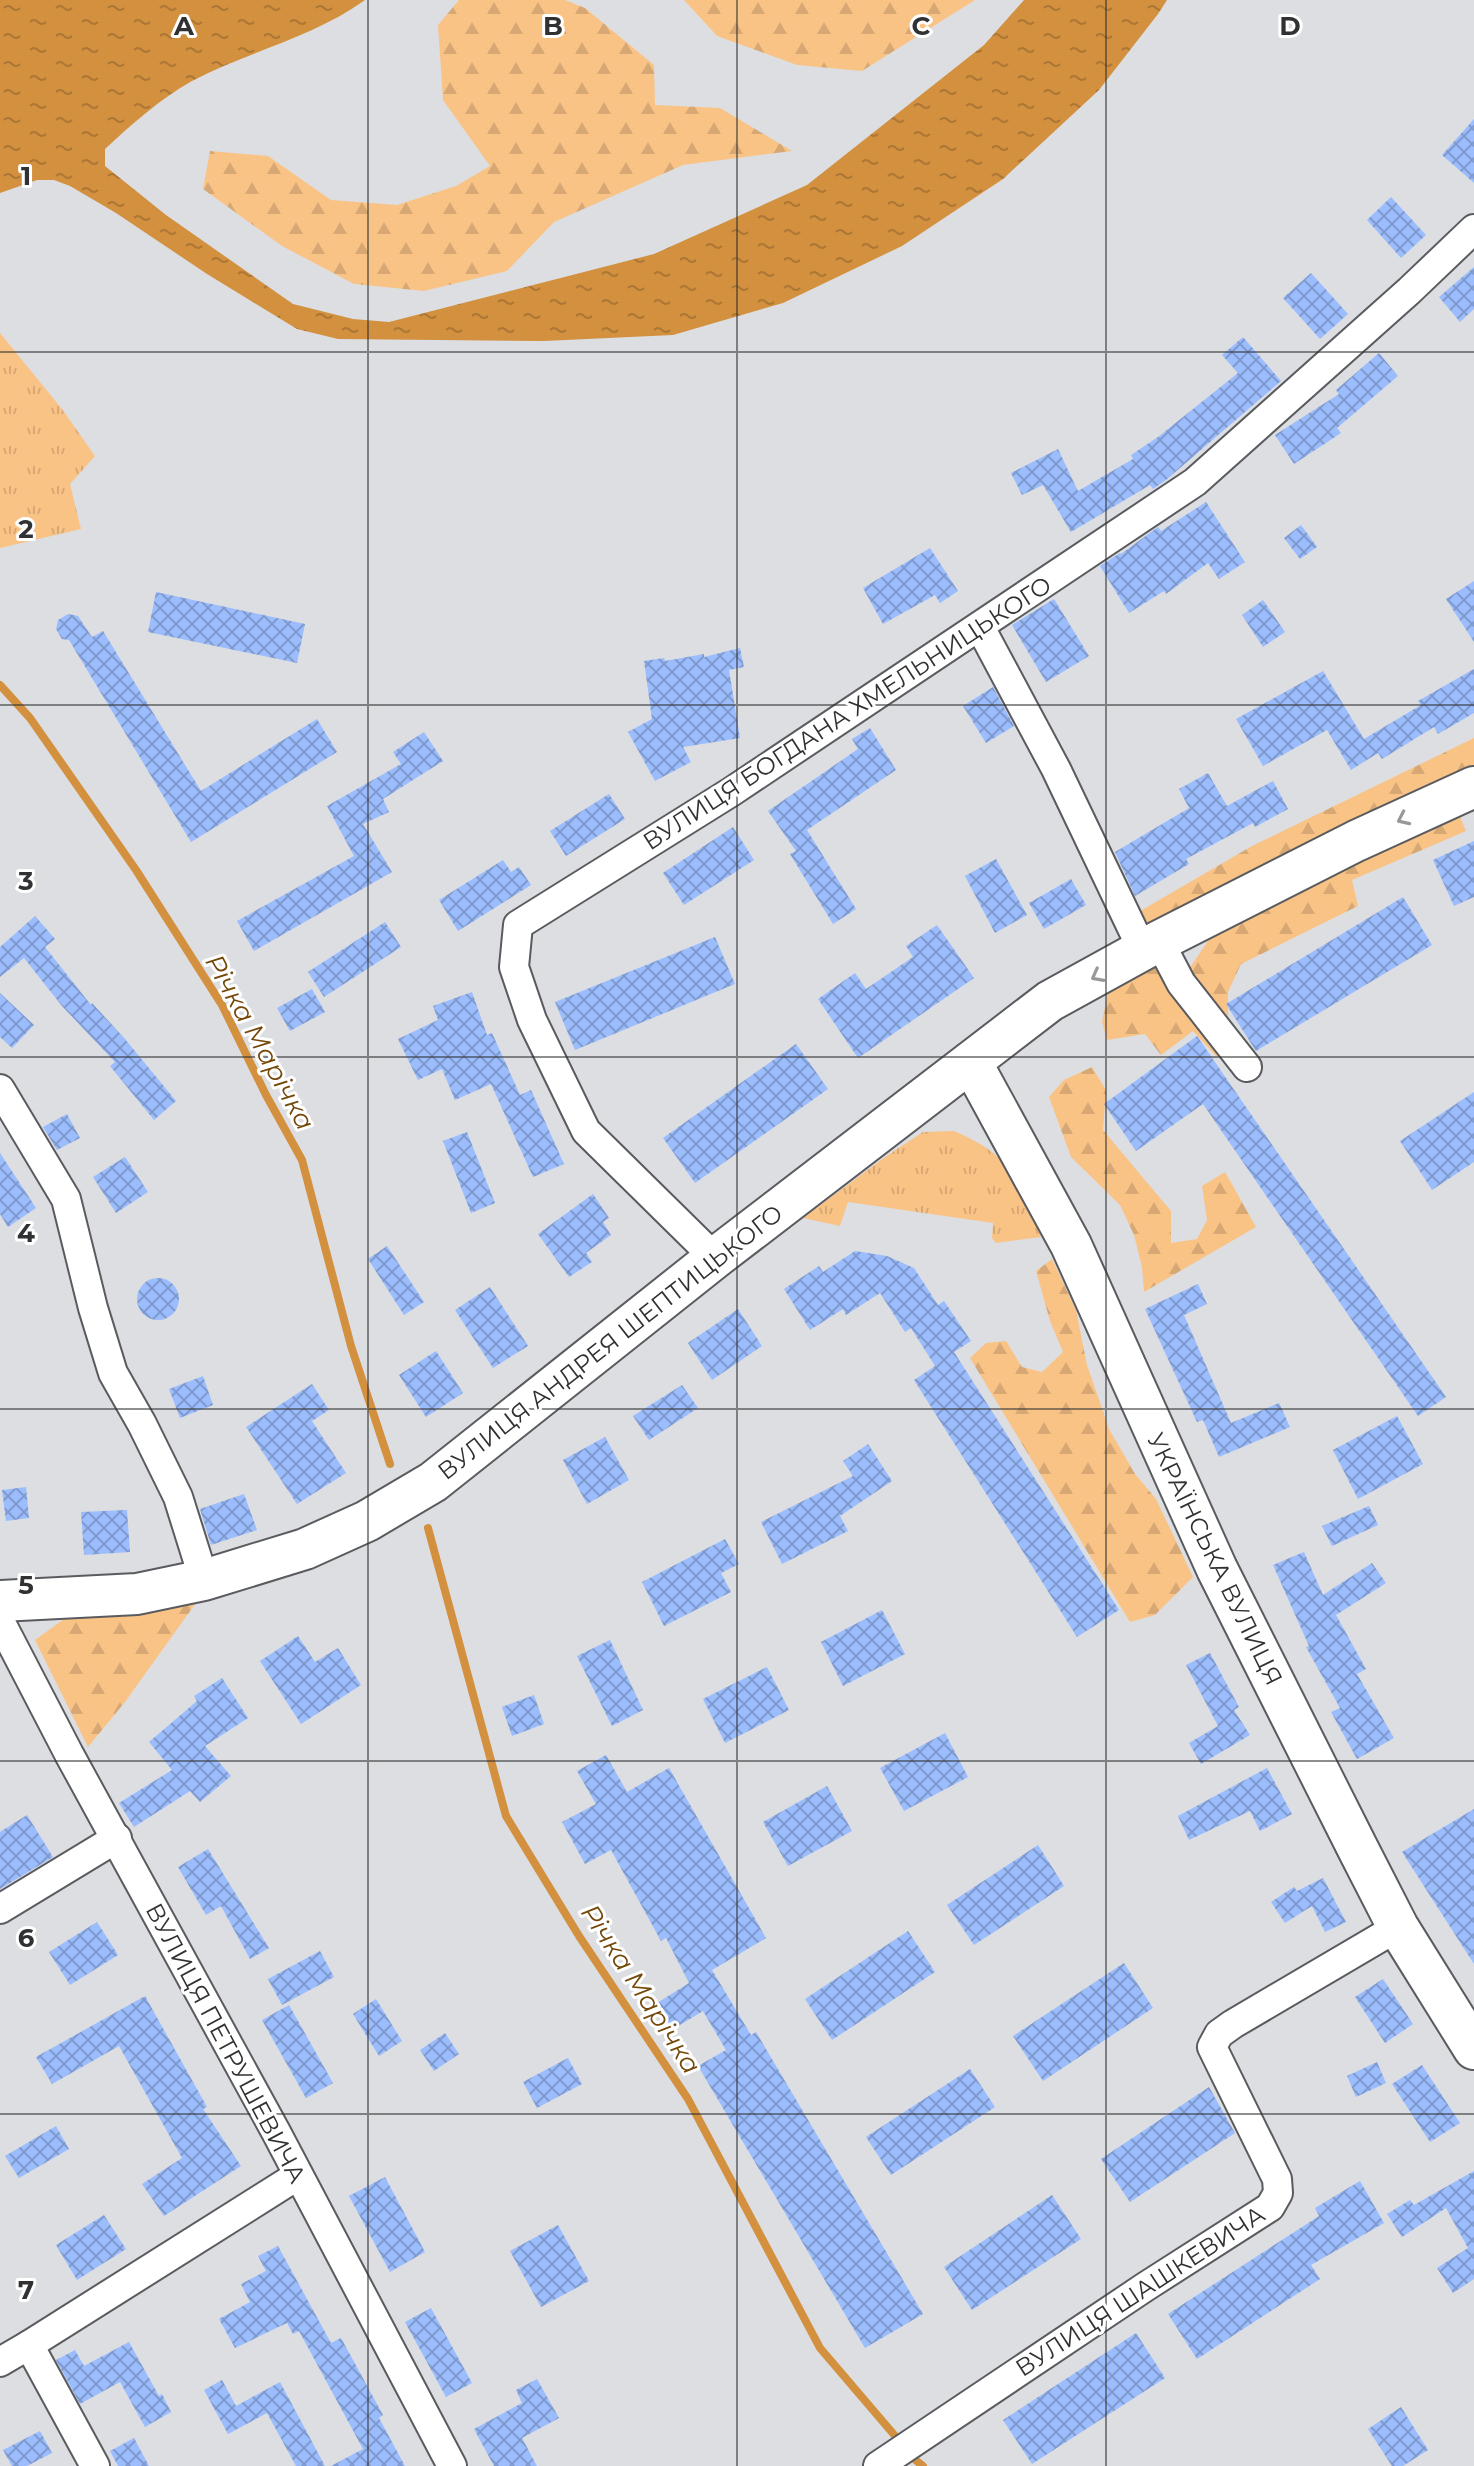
<svg xmlns="http://www.w3.org/2000/svg" width="1474" height="2466" font-family="Montserrat,sans-serif">
	<style>
		.grass { fill: url(#grass-tufts) }
		.forest { fill: url(#forest-firs) }
		.water { fill: url(#water-ripples) }
		.lines { fill: none; stroke-linecap: round; stroke-linejoin: round }
		.stream { stroke: #d3903e; stroke-width: 8 }
		.building { fill: url(#building-cross-hatch) }
		.street-casing { stroke: #595b5e; stroke-width: 32 }
		.secondary-casing { stroke: #595b5e; stroke-width: 44 }
		.street { stroke: #fff; stroke-width: 28 }
		.secondary { stroke: #fff; stroke-width: 40 }
		.oneway { stroke: #989898 }
		.grid { fill: none; stroke: #303132; stroke-width: 2; stroke-opacity: 0.55 }
		.labels { text-anchor: middle; dominant-baseline: central; stroke-width: 6; stroke-linejoin: round; paint-order: stroke }
		.street-label { font-size: 24px; fill: #303132; stroke: #fff }
		.water-label { font-size: 26px; font-style: italic; fill: #754809; stroke: #fff }
		.grid-label { font-size: 26px; text-anchor: middle; font-weight: bold; fill: #303132; stroke: #fff; stroke-width: 6; stroke-linejoin: round; paint-order: stroke }
	</style>
	<defs>
		<pattern id="grass-tufts" width="24" height="20" patternUnits="userSpaceOnUse" patternTransform="scale(2)"><rect width="24" height="20" fill="#fac386"/><path d="M3 7l-1-3M5 7V3M7 7l1-3M15 17l-1-3M17 17v-4M19 17l1-3" fill="none" stroke="#d7a874"/></pattern>
		<pattern id="forest-firs" width="22" height="20" patternUnits="userSpaceOnUse" patternTransform="scale(2)"><rect width="22" height="20" fill="#fac386"/><path d="M5 1l3.5 6h-7zM16 11l3.5 6h-7z" fill="#d7a874"/></pattern>
		<pattern id="water-ripples" width="26" height="14" patternUnits="userSpaceOnUse" patternTransform="scale(2)"><rect width="26" height="14" fill="#d3903e"/><path d="M2 4q2-2 4 0t4 0M15 11q2-2 4 0t4 0" fill="none" stroke="#ac7635"/></pattern>
		<pattern id="building-cross-hatch" width="8" height="8" patternUnits="userSpaceOnUse" patternTransform="scale(2)"><rect width="8" height="8" fill="#9bbdfe"/><path d="M0 0l8 8M0 8l8-8" fill="none" stroke="#7f9ace"/></pattern>
	</defs>
	<rect width="100%" height="100%" fill="#dcdee2"/>
	<g class="grass">
		<path d="M0,333L62,409L95,456L70,484L81,529L0,548Z"/>
		<path d="M954,1131C1016,1158 1016,1179 1041,1237L996,1243L992,1238L993,1223L848,1202L840,1226L803,1218L885,1157L923,1132Z"/>
	</g>
	<g class="forest">
		<path d="M459,0H565L585,8L654,65L655,105L720,108L792,151L683,165L554,222L507,271L424,291L354,284L282,246L203,189L210,151L268,156L331,200L397,205L456,186L490,166L443,100L438,25Z"/>
		<path d="M684,0H975L862,71L797,65L717,36Z"/>
		<path d="M1474,738V771L1232,881L1145,928L1135,914L1252,846Z"/>
		<path d="M1456,807L1466,831L1352,880L1358,906L1241,964L1228,992V1028L1217,1057L1193,1031L1161,1055L1145,1034L1107,1040L1102,1022L1110,982L1153,958L1169,974L1191,966L1218,926Z"/>
		<path d="M1092,1067L1106,1090L1103,1130L1171,1211V1243L1197,1239L1207,1220L1202,1186L1225,1172L1256,1227L1144,1292L1142,1267L1134,1235L1120,1205L1071,1157L1049,1097L1064,1080Z"/>
		<path d="M1052,1259L1076,1310L1087,1365L1109,1429L1135,1474L1156,1499L1193,1577L1155,1615L1130,1622L970,1358L986,1343L1006,1341L1022,1367L1042,1372L1063,1352L1050,1321L1036,1271Z"/>
		<path d="M198,1600L125,1702L88,1747L35,1640L64,1619Z"/>
	</g>
	<path class="water" d="M0,0H365C312,38 249,51 192,81C160,99 132,124 105,149V166L166,215L293,304L353,319L389,322L654,254L807,185L984,45L1024,0H1167L1158,14L1099,90L1003,179L902,246L783,303L673,335L544,341L338,339L297,329L207,274L116,213L70,186L54,180H37L0,193Z"/>
	<g class="lines">
		<g class="stream">
			<path d="M0,685L30,718L136,870L222,1005L266,1095L302,1160L351,1346L390,1464"/>
			<path d="M428,1528L506,1816L579,1936L688,2099L820,2348L896,2437"/>
			<path d="M913,2458L923,2466"/>
		</g>
	</g>
	<g class="building">
		<path d="M1474,119V183L1442,155Z"/>
		<path d="M1391,197L1426,235L1401,258L1367,220Z"/>
		<path d="M1474,267V309L1460,322L1439,297Z"/>
		<path d="M1311,273L1348,314L1320,339L1283,298Z"/>
		<path d="M1243,337L1281,381L1166,480L1153,489L1150,485L1071,532L1043,485L1022,495L1011,473L1058,449L1078,491L1133,459L1131,455L1158,437L1238,373L1222,355Z"/>
		<path d="M1379,353L1398,376L1337,428L1341,433L1294,464L1275,435L1339,394L1336,390Z"/>
		<path d="M1206,502L1245,562L1219,579L1208,563L1166,594L1164,591L1129,613L1100,566L1120,553L1121,554L1158,527L1161,531Z"/>
		<path d="M1301,525L1317,547L1300,559L1284,538Z"/>
		<path d="M930,548L958,591L940,603L935,595L883,624L863,588Z"/>
		<path d="M1474,581V642L1446,599Z"/>
		<path d="M156,592L305,624L297,663L148,632Z"/>
		<path d="M1054,599L1089,656L1046,682L1012,625Z"/>
		<path d="M1263,600L1285,632L1263,647L1242,615Z"/>
		<path d="M68,614L78,616L92,637L103,631L201,791L317,719L337,752L191,842L69,640L62,639L56,629L58,620Z"/>
		<path d="M740,648L744,667L729,670L740,738L683,747L691,762L655,781L628,732L652,719L644,661L664,658L665,661L704,654V657Z"/>
		<path d="M1474,669V713L1438,734L1434,727L1382,759L1378,753L1351,770L1327,730L1263,766L1236,719L1323,671L1364,739L1421,705L1418,701Z"/>
		<path d="M993,687L1014,726L986,743L963,706Z"/>
		<path d="M870,728L896,770L807,830L856,909L833,924L790,854L796,851L768,811L858,749L852,739Z"/>
		<path d="M424,732L443,761L383,799L389,812L363,824L392,872L254,951L237,921L354,856L327,806L401,764L393,752Z"/>
		<path d="M1208,773L1227,806L1273,781L1288,809L1255,827L1253,823L1186,859L1189,864L1135,896L1115,852L1189,808L1179,789Z"/>
		<path d="M609,794L625,819L566,856L550,831Z"/>
		<path d="M733,827L754,860L684,905L663,873Z"/>
		<path d="M1474,841V897L1454,906L1433,860Z"/>
		<path d="M996,859L1027,915L995,933L965,876Z"/>
		<path d="M503,860L511,872L519,867L531,885L458,931L439,900Z"/>
		<path d="M1071,879L1086,905L1044,929L1029,903Z"/>
		<path d="M1403,897L1432,945L1256,1051L1226,1004Z"/>
		<path d="M35,916L55,939L45,947L91,1005L92,1003L125,1039L176,1101L154,1120L110,1066L115,1062L62,1006L24,958L0,977V947Z"/>
		<path d="M385,922L401,947L324,997L308,972Z"/>
		<path d="M937,925L974,978L858,1058L818,999L855,973L866,989L913,957L906,946Z"/>
		<path d="M715,937L735,984L575,1050L555,1002Z"/>
		<path d="M312,989L325,1012L290,1031L277,1008Z"/>
		<path d="M472,992L487,1035L492,1033L520,1095L531,1090L564,1164L533,1177L491,1084L455,1100L442,1069L418,1080L398,1039L438,1020L433,1006Z"/>
		<path d="M0,993L34,1025L12,1048L0,1037Z"/>
		<path d="M1197,1036L1446,1397L1418,1416L1203,1104L1136,1151L1104,1104Z"/>
		<path d="M796,1044L828,1089L695,1183L663,1138Z"/>
		<path d="M1474,1092V1162L1432,1190L1400,1141Z"/>
		<path d="M67,1114L80,1138L57,1150L43,1127Z"/>
		<path d="M467,1132L495,1203L471,1213L443,1141Z"/>
		<path d="M0,1153L36,1208L8,1227L0,1214Z"/>
		<path d="M125,1157L148,1192L116,1213L93,1177Z"/>
		<path d="M593,1194L609,1218L603,1222L611,1235L586,1253L592,1262L569,1277L538,1234Z"/>
		<path d="M387,1246L424,1302L404,1315L368,1259Z"/>
		<path d="M855,1251L887,1256L914,1268L938,1305L944,1301L971,1341L954,1352L1119,1610L1077,1637L914,1380L935,1366L911,1328L905,1332L880,1293L846,1315L843,1309L810,1330L784,1289L819,1266L823,1272Z"/>
		<circle cx="158" cy="1299" r="21"/>
		<path d="M1198,1284L1207,1304L1184,1315L1231,1423L1279,1403L1290,1427L1219,1457L1203,1420L1197,1422L1145,1309Z"/>
		<path d="M490,1287L528,1346L493,1368L455,1310Z"/>
		<path d="M738,1309L762,1346L712,1380L688,1343Z"/>
		<path d="M436,1351L463,1393L426,1417L399,1375Z"/>
		<path d="M203,1376L213,1405L180,1418L169,1389Z"/>
		<path d="M312,1384L329,1410L312,1421L346,1473L297,1504L246,1427Z"/>
		<path d="M682,1385L698,1408L649,1440L633,1416Z"/>
		<path d="M1397,1416L1423,1464L1358,1499L1333,1450Z"/>
		<path d="M605,1437L629,1480L587,1504L563,1460Z"/>
		<path d="M868,1444L892,1481L840,1516L848,1531L782,1564L761,1522L853,1476L843,1461Z"/>
		<path d="M26,1487L29,1518L6,1521L2,1490Z"/>
		<path d="M244,1494L257,1530L211,1545L200,1509Z"/>
		<path d="M1369,1506L1378,1525L1332,1546L1322,1526Z"/>
		<path d="M127,1510L130,1552L84,1555L81,1512Z"/>
		<path d="M725,1539L739,1564L721,1573L731,1592L664,1626L642,1582Z"/>
		<path d="M1304,1552L1323,1595L1372,1563L1386,1583L1336,1615L1366,1669L1357,1674L1394,1738L1357,1759L1331,1712L1340,1708L1306,1647L1309,1646L1273,1565Z"/>
		<path d="M882,1610L905,1654L843,1686L821,1642Z"/>
		<path d="M298,1636L315,1662L338,1648L361,1685L301,1724L260,1661Z"/>
		<path d="M610,1640L643,1710L612,1726L577,1656Z"/>
		<path d="M1210,1653L1239,1707L1234,1710L1250,1735L1201,1764L1189,1743L1218,1726L1186,1665Z"/>
		<path d="M767,1667L789,1710L725,1743L703,1699Z"/>
		<path d="M222,1678L248,1718L205,1746L231,1776L200,1802L190,1791L134,1827L119,1803L172,1770L149,1742L197,1701L194,1696Z"/>
		<path d="M534,1695L544,1724L512,1736L502,1707Z"/>
		<path d="M945,1733L968,1777L904,1811L880,1768Z"/>
		<path d="M606,1755L627,1792L669,1768L766,1938L712,1970L751,2035L756,2032L923,2314L865,2348L698,2066L726,2050L703,2011L670,2031L654,2005L689,1983L666,1938L661,1941L611,1850L585,1864L562,1822L596,1804L577,1771Z"/>
		<path d="M1267,1768L1292,1814L1260,1831L1250,1811L1189,1840L1178,1816Z"/>
		<path d="M827,1786L852,1831L788,1866L763,1822Z"/>
		<path d="M1474,1809V1964L1402,1852Z"/>
		<path d="M27,1815L53,1857L0,1889V1832Z"/>
		<path d="M1038,1845L1064,1886L974,1945L947,1905Z"/>
		<path d="M208,1849L269,1948L250,1959L221,1906L206,1915L178,1867Z"/>
		<path d="M1323,1878L1346,1922L1325,1932L1312,1906L1285,1923L1271,1902L1294,1887L1297,1891Z"/>
		<path d="M97,1922L118,1955L70,1985L49,1952Z"/>
		<path d="M908,1931L935,1972L832,2040L805,1999Z"/>
		<path d="M320,1951L334,1977L282,2005L268,1979Z"/>
		<path d="M1124,1963L1153,2008L1043,2081L1013,2036Z"/>
		<path d="M1383,1979L1413,2024L1385,2043L1355,1997Z"/>
		<path d="M145,1996L207,2107L203,2109L241,2166L164,2216L142,2184L182,2158L119,2046L52,2084L36,2057Z"/>
		<path d="M376,1999L402,2041L379,2056L353,2014Z"/>
		<path d="M289,2005L333,2083L306,2098L262,2020Z"/>
		<path d="M445,2033L459,2054L434,2071L420,2050Z"/>
		<path d="M568,2058L582,2084L537,2108L523,2082Z"/>
		<path d="M1377,2062L1386,2083L1356,2097L1347,2076Z"/>
		<path d="M1422,2065L1460,2123L1430,2142L1392,2084Z"/>
		<path d="M970,2069L995,2107L891,2175L866,2137Z"/>
		<path d="M1209,2087L1235,2133L1130,2202L1101,2159Z"/>
		<path d="M56,2126L69,2149L19,2178L5,2156Z"/>
		<path d="M1474,2171V2279L1453,2293L1437,2268L1468,2248L1446,2208L1402,2237L1387,2214L1410,2200L1414,2205Z"/>
		<path d="M385,2177L425,2252L390,2272L349,2196Z"/>
		<path d="M1360,2181L1384,2223L1311,2265L1320,2279L1197,2359L1168,2314L1319,2216L1315,2208Z"/>
		<path d="M1052,2195L1081,2239L972,2310L944,2267Z"/>
		<path d="M104,2215L126,2249L77,2280L56,2245Z"/>
		<path d="M558,2225L589,2281L541,2307L510,2251Z"/>
		<path d="M278,2246L331,2343L341,2338L383,2415L379,2418L405,2466H331L363,2449L299,2331L293,2334L287,2323L235,2348L219,2319L250,2302L241,2284L266,2271L258,2256Z"/>
		<path d="M431,2308L472,2383L446,2397L405,2322Z"/>
		<path d="M1136,2333L1165,2378L1032,2464L1003,2420Z"/>
		<path d="M129,2342L159,2396L162,2394L171,2412L145,2427L120,2382L80,2404L56,2360L75,2350L84,2366Z"/>
		<path d="M537,2379L559,2418L522,2438L537,2466H494L474,2429L522,2403L516,2390Z"/>
		<path d="M222,2380L236,2406L280,2382L325,2466H296L267,2413L228,2434L204,2390Z"/>
		<path d="M1401,2407L1428,2450L1403,2466H1392L1368,2429Z"/>
		<path d="M40,2431L52,2453L27,2466H12L3,2450Z"/>
		<path d="M134,2438L149,2466H118L110,2451Z"/>
	</g>
	<g class="lines">
		<g class="street-casing">
			<g id="street">
				<path d="M980,627L1056,769L1143,951"/>
				<path d="M1159,941L1181,983L1247,1067"/>
				<path d="M0,1089L66,1199L93,1308L113,1373L142,1424L178,1497L204,1580"/>
				<path d="M715,1258L586,1131L532,1020L514,967L518,925L731,792L1195,482L1409,291L1474,229"/>
				<path d="M0,1621L69,1754L276,2132L452,2466"/>
				<path d="M0,1909L117,1838"/>
				<path d="M29,2345L297,2176"/>
				<path d="M0,2362L29,2345L95,2466"/>
				<path d="M878,2466L1145,2287L1270,2207L1278,2193L1277,2179L1212,2047L1219,2034L1233,2024L1398,1927"/>
			</g>
		</g>
		<g class="secondary-casing">
			<g id="secondary">
				<path d="M971,1062L1071,1245L1217,1569L1358,1849L1398,1927L1474,2049"/>
				<path d="M0,1601L137,1594L204,1580L305,1549L367,1521L433,1482L715,1258L1050,1001L1159,941L1356,841L1474,787"/>
			</g>
		</g>
		<use href="#street" class="street"/>
		<use href="#secondary" class="secondary"/>
	</g>
	<defs><path id="oneway-chevron" d="M-2-3.5L2.5 0L-2 3.5" fill="none" stroke-width="1.6" stroke-linecap="round" stroke-linejoin="round" transform="scale(2)"/></defs>
	<g class="oneway">
		<use href="#oneway-chevron" transform="translate(1403 819) rotate(155)"/>
		<use href="#oneway-chevron" transform="translate(1097 976) rotate(152)"/>
	</g>
	<path class="grid" d="M368,0V2466M737,0V2466M1106,0V2466M0,352H1474M0,705H1474M0,1057H1474M0,1409H1474M0,1761H1474M0,2114H1474"/>
	<g class="labels">
		<g class="street-label">
			<text transform="translate(847 713) rotate(-33)">ВУЛИЦЯ БОГДАНА ХМЕЛЬНИЦЬКОГО</text>
			<text transform="translate(610 1342) rotate(-38)">ВУЛИЦЯ АНДРЕЯ ШЕПТИЦЬКОГО</text>
			<text transform="translate(1215 1559) rotate(64)">УКРАЇНСЬКА ВУЛИЦЯ</text>
			<text transform="translate(226 2043) rotate(62)">ВУЛИЦЯ ПЕТРУШЕВИЧА</text>
			<text transform="translate(1140 2291) rotate(-33)">ВУЛИЦЯ ШАШКЕВИЧА</text>
		</g>
		<g class="water-label">
			<text transform="translate(260 1042) rotate(61)">Річка Марічка</text>
			<text transform="translate(641 1989) rotate(57)">Річка Марічка</text>
		</g>
	</g>
	<g class="grid-label">
		<text x="184" y="35">A</text>
		<text x="553" y="35">B</text>
		<text x="921" y="35">C</text>
		<text x="1290" y="35">D</text>
		<text x="26" y="185">1</text>
		<text x="26" y="538">2</text>
		<text x="26" y="890">3</text>
		<text x="26" y="1242">4</text>
		<text x="26" y="1594">5</text>
		<text x="26" y="1947">6</text>
		<text x="26" y="2299">7</text>
	</g>
</svg>
